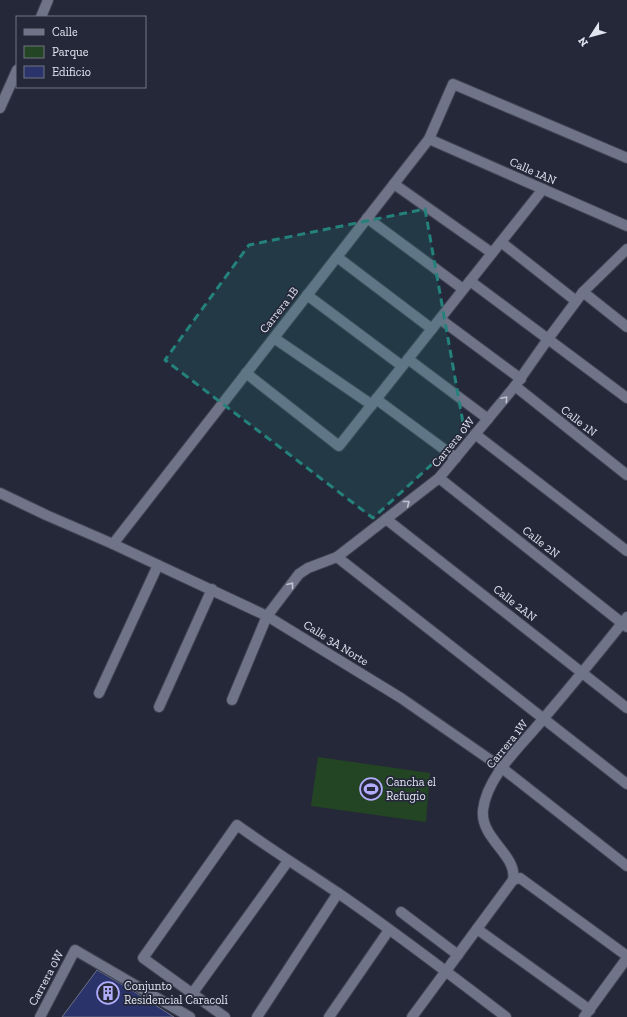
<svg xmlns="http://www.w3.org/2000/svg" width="627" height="1017" font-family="'Zilla Slab',serif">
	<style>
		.green { fill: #244523 }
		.building { fill: #2b336b; stroke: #6c7287 }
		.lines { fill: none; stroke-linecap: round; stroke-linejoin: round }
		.minor-casing { stroke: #404352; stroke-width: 12 }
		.minor { stroke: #6f7489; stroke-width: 10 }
		.oneway { stroke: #bfc3d1 }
		.marked { fill: #24817b; fill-opacity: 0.2; stroke: #24817b; stroke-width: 3; stroke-dasharray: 8 5; stroke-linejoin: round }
		.labels { text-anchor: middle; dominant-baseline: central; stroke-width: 3.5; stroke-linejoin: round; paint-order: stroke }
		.street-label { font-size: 12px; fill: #e1e5f0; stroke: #242839 }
		.poi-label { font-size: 12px; fill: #e1e5f0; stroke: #242839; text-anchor: start }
	</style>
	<rect width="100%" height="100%" fill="#242839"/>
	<path class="green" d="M318,757L430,773L426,822L311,806Z"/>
	<path class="building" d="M97,970L133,991L174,1017H62Z"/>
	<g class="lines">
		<g class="minor-casing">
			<g id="minor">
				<path d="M41,17L48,0"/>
				<path d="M0,108L17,70"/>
				<path d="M429,139L627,226"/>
				<path d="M394,184L492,253"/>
				<path d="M367,218L463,289"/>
				<path d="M501,242L576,301"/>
				<path d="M337,257L432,329"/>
				<path d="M470,281L627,398"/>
				<path d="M583,292L627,327"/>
				<path d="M307,295L402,366"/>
				<path d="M440,319L521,379"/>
				<path d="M274,338L372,405"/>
				<path d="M408,359L488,419"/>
				<path d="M246,373L339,446L543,189"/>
				<path d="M515,386L627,475"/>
				<path d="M376,399L456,458"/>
				<path d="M475,434L627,551"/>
				<path d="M439,478L627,627"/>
				<path d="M0,493L46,515L113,544L267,616L401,698L502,768L627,866"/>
				<path d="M386,519L627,708"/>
				<path d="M113,544L429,139L453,84L627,158"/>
				<path d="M337,557L627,784"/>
				<path d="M99,693L158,565"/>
				<path d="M232,700L267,616L299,574L308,568L337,557L439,478L515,386L548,339L583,292L627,249"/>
				<path d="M159,707L212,589"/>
				<path d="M513,880L520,878L627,956"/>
				<path d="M401,912L458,955"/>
				<path d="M477,929L590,1010"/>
				<path d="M192,994L288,861"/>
				<path d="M40,1017L75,950L190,1017"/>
				<path d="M225,1017L143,958L237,825C270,849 304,870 338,893C395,932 451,975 506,1017"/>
				<path d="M257,1017L338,893"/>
				<path d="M329,1017L389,930"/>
				<path d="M412,1017L513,880C518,855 480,839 483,810C487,775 523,744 544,718C572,685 600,651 627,617"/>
				<path d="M584,1017L627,958"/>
			</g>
		</g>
		<use href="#minor" class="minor"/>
	</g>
	<defs><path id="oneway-chevron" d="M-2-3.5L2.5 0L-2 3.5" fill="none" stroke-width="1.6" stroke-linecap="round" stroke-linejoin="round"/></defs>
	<g class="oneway">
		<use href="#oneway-chevron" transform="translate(505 399) rotate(-50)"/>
		<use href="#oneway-chevron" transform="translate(407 503) rotate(-38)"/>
		<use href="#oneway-chevron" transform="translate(291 585) rotate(-52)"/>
	</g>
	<path class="marked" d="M425,209L465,434L373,518L165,360L249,245Z"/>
	<defs>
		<g id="stadium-ring" transform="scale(1.15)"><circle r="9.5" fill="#242839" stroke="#b1adfa" stroke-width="1.5"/><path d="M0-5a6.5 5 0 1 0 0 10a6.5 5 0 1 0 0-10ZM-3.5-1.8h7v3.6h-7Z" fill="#b1adfa"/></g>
		<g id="building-ring" transform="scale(1.15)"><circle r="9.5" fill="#242839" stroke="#b1adfa" stroke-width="1.5"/><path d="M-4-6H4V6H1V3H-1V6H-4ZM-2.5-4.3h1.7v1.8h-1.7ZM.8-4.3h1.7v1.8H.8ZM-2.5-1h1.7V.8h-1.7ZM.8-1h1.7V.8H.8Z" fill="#b1adfa"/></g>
	</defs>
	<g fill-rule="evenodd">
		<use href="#stadium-ring" x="371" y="789"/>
		<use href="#building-ring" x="108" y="993"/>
	</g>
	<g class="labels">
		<g class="street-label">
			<text transform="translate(533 171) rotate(24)">Calle 1AN</text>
			<text transform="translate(279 310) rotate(-52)">Carrera 1B</text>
			<text transform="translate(579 421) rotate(38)">Calle 1N</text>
			<text transform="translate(453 442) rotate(-51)">Carrera 0W</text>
			<text transform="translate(541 542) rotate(38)">Calle 2N</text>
			<text transform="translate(515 603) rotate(38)">Calle 2AN</text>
			<text transform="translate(336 643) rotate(32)">Calle 3A Norte</text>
			<text transform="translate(507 744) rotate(-51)">Carrera 1W</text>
			<text transform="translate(46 978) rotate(-62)">Carrera 0W</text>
		</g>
		<g class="poi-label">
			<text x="386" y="782">Cancha el<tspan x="386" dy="14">Refugio</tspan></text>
			<text x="124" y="986">Conjunto<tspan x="124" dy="14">Residencial Caracolí</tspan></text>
		</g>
	</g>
	<rect x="16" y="16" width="130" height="72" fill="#242839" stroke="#707482"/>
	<rect x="24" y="29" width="20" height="6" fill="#6f7489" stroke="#707482"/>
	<text x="52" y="36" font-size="12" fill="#e1e5f0">Calle</text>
	<rect x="24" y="46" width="20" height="12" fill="#244523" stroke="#707482"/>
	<text x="52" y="56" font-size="12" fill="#e1e5f0">Parque</text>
	<rect x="24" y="66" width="20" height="12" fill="#2b336b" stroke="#707482"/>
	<text x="52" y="76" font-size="12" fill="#e1e5f0">Edificio</text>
	<g transform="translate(591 36) rotate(234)" stroke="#242839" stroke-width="3" paint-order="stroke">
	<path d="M0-3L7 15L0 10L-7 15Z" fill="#e1e5f0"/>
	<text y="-6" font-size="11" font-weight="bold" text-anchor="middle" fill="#e1e5f0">N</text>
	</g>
</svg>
